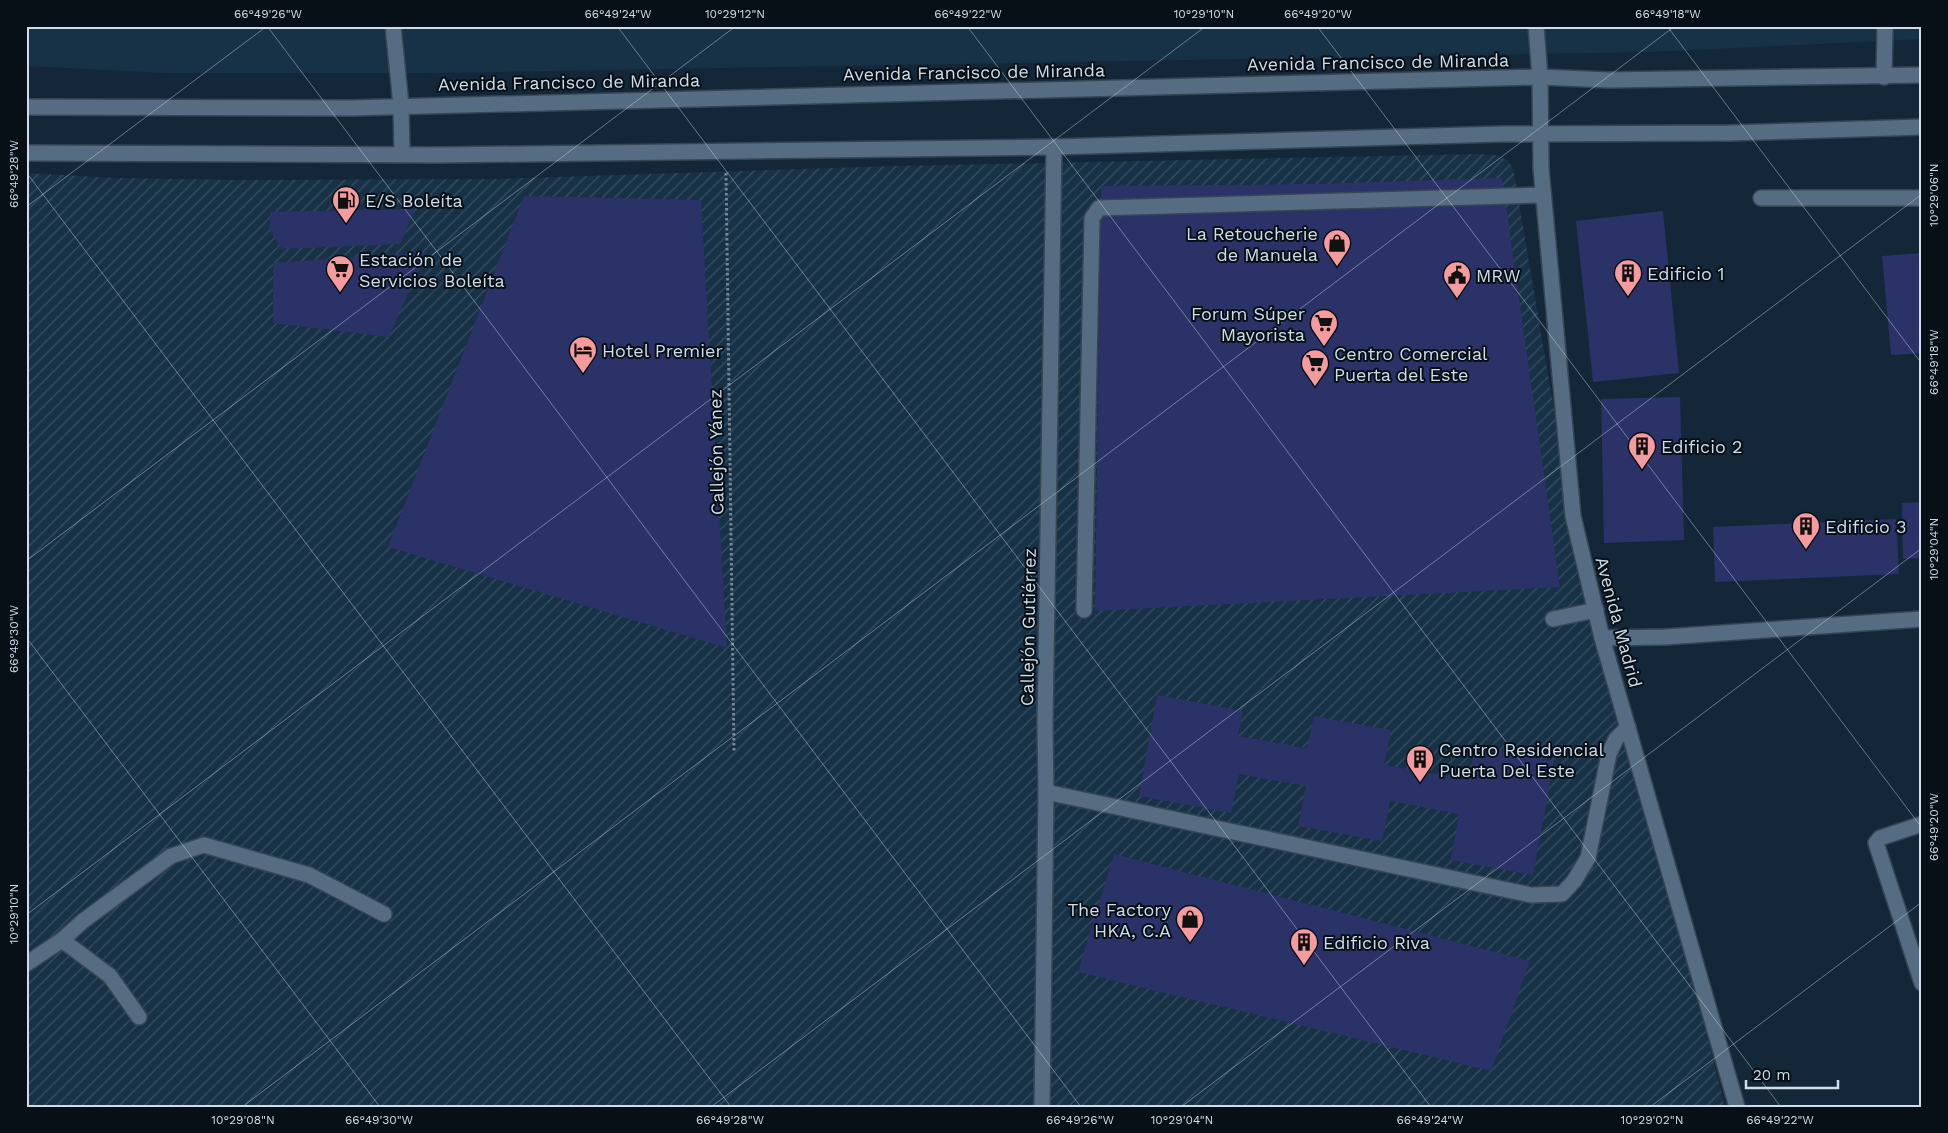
<svg xmlns="http://www.w3.org/2000/svg" width="1948" height="1133" font-family="'Work Sans',sans-serif">
	<style>
		.built { fill: #173147 }
		.industrial { fill: url(#industrial-furrows) }
		.building { fill: #2b3268 }
		.lines { fill: none; stroke-linecap: round; stroke-linejoin: round }
		.service-casing { stroke: #364554; stroke-width: 18 }
		.minor-casing { stroke: #364554; stroke-width: 18 }
		.secondary-casing { stroke: #364554; stroke-width: 18 }
		.path { stroke: #758695; stroke-width: 3; stroke-dasharray: 2.5 2.5; stroke-linecap: butt }
		.service { stroke: #566c82; stroke-width: 15 }
		.minor { stroke: #566c82; stroke-width: 15 }
		.secondary { stroke: #566c82; stroke-width: 15 }
		.ticks { fill: none; stroke: #d0dde9; stroke-width: 1; stroke-opacity: 0.45 }
		.labels { text-anchor: middle; dominant-baseline: central; stroke-width: 4; stroke-linejoin: round; paint-order: stroke }
		.street-label { font-size: 18px; fill: #d0dde9; stroke: #070f17 }
		.poi-label { font-size: 18px; fill: #d0dde9; stroke: #070f17; text-anchor: start }
		.neatline { fill: none; stroke: #d0dde9; stroke-width: 2 }
		.ticks-label { font-size: 12px; text-anchor: middle; fill: #d0dde9 }
	</style>
	<defs>
		<pattern id="industrial-furrows" width="10" height="10" patternUnits="userSpaceOnUse" patternTransform="scale(1.25)"><rect width="10" height="10" fill="#173147"/><path d="M-1 1l2-2M0 10L10 0M9 11l2-2" fill="none" stroke="#384e62"/></pattern>
	</defs>
	<rect width="100%" height="100%" fill="#132739"/>
	<path class="built" d="M26,26H1922V39L1651,52L431,73H163L26,66Z"/>
	<path class="industrial" d="M1479,154L1496,155L1507,160L1513,168L1559,439L1725,1107H26V173L116,178L236,180L496,179L894,166Z"/>
	<g class="building">
		<path d="M1502,178L1560,587L1095,611L1101,186L1317,184Z"/>
		<path d="M524,196L701,200L727,648L388,547Z"/>
		<path d="M415,209L400,244L282,249L269,229L271,212Z"/>
		<path d="M1663,211L1679,373L1593,382L1576,221Z"/>
		<path d="M426,252L389,337L273,323V263Z"/>
		<path d="M1922,253V353L1891,355L1882,256Z"/>
		<path d="M1680,397L1684,540L1604,543L1601,399Z"/>
		<path d="M1922,502V558L1903,559L1902,503Z"/>
		<path d="M1896,519L1899,574L1715,582L1713,527Z"/>
		<path d="M1157,695L1243,711L1238,736L1307,748L1314,716L1391,730L1384,765L1469,780L1475,746L1554,761L1533,875L1451,860L1459,814L1390,801L1382,841L1298,826L1306,786L1239,774L1231,813L1139,796Z"/>
		<path d="M1114,854L1530,961L1491,1071L1078,972Z"/>
	</g>
	<g class="lines">
		<g class="service-casing">
			<g id="service">
				<path d="M1884,77L1885,26"/>
				<path d="M1761,198H1922"/>
				<path d="M1084,610L1092,218L1099,208L1543,195"/>
				<path d="M1553,619L1596,610"/>
				<path d="M1602,638L1665,637L1922,619"/>
				<path d="M1046,792L1531,895L1562,894L1574,881L1588,858L1609,754L1616,739L1628,727"/>
				<path d="M62,940L110,976L139,1017"/>
				<path d="M26,964L62,940L83,921L171,856L204,845L309,875L384,914"/>
			</g>
		</g>
		<g class="minor-casing">
			<g id="minor">
				<path d="M393,26L401,105L402,154"/>
				<path d="M1536,26L1540,77L1541,168L1573,516L1602,638L1737,1107"/>
				<path d="M1922,824L1880,838L1876,843L1922,983"/>
				<path d="M1042,1107L1046,792L1045,725L1054,147"/>
			</g>
		</g>
		<g class="secondary-casing">
			<g id="secondary">
				<path d="M26,107L351,108L1540,77L1608,80L1922,75"/>
				<path d="M26,153L441,155L1054,147L1501,134L1728,133L1922,127"/>
			</g>
		</g>
		<path class="path" d="M726,173L734,752"/>
		<use href="#service" class="service"/>
		<use href="#minor" class="minor"/>
		<use href="#secondary" class="secondary"/>
	</g>
	<path class="ticks" d="M267,26L1081,1107M617,26L1431,1107M967,26L1781,1107M1317,26L1922,828M1667,26L1922,364M26,172L731,1107M26,207L267,26M26,561L736,26M26,637L380,1107M26,915L1206,26M26,1102L30,1107M242,1107L1675,26M711,1107L1922,194M1181,1107L1922,548M1650,1107L1922,902"/>
	<defs>
		<g id="fuel-pin" transform="scale(1.4375)"><path d="M0 17L-7.5 6A9.5 9.5 0 1 1 7.5 6Z" fill="#f59b9d" stroke="#070f17"/><path d="M-5.5-6h7V0h2V4h1.3V-2.5L3-4.5l.8-.8L6-3V5H2.5V1h-1V6h-7ZM-4.2-4.7v3.2H.2V-4.7Z" fill="#111"/></g>
		<g id="shop-pin" transform="scale(1.4375)"><path d="M0 17L-7.5 6A9.5 9.5 0 1 1 7.5 6Z" fill="#f59b9d" stroke="#070f17"/><path d="M-5-2.5h2.3a2.7 3.5 0 0 1 5.4 0H5L5.5 6h-11ZM-1.5-2.5h3a1.5 2.3 0 0 0-3 0Z" fill="#111"/></g>
		<g id="supermarket-pin" transform="scale(1.4375)"><path d="M0 17L-7.5 6A9.5 9.5 0 1 1 7.5 6Z" fill="#f59b9d" stroke="#070f17"/><path d="M-6-5.5h2.5l.6 2H6L4.5 2H-2.5L-4.4-4H-6ZM-1.5 3.2a1.3 1.3 0 1 0 .1 0ZM3 3.2a1.3 1.3 0 1 0 .1 0Z" fill="#111"/></g>
		<g id="building-pin" transform="scale(1.4375)"><path d="M0 17L-7.5 6A9.5 9.5 0 1 1 7.5 6Z" fill="#f59b9d" stroke="#070f17"/><path d="M-4-6H4V6H1V3H-1V6H-4ZM-2.5-4.3h1.7v1.8h-1.7ZM.8-4.3h1.7v1.8H.8ZM-2.5-1h1.7V.8h-1.7ZM.8-1h1.7V.8H.8Z" fill="#111"/></g>
		<g id="civic-pin" transform="scale(1.4375)"><path d="M0 17L-7.5 6A9.5 9.5 0 1 1 7.5 6Z" fill="#f59b9d" stroke="#070f17"/><path d="M-.6-6.5H3V-4.5H.6V-3L4-1V1h2V6H-6V1h2V-1L-.6-3ZM-1.2 2.5V6h2.4V2.5Z" fill="#111"/></g>
		<g id="hotel-pin" transform="scale(1.4375)"><path d="M0 17L-7.5 6A9.5 9.5 0 1 1 7.5 6Z" fill="#f59b9d" stroke="#070f17"/><path d="M-6-4.5h1.5V1H6V5H4.5V3h-9V5H-6ZM-4 0a1.8 1.8 0 1 1 3.6 0ZM.5 0V-2.5h3Q6-2.5 6 0Z" fill="#111"/></g>
	</defs>
	<g fill-rule="evenodd">
		<use href="#fuel-pin" x="346" y="200"/>
		<use href="#shop-pin" x="1337" y="243"/>
		<use href="#supermarket-pin" x="340" y="269"/>
		<use href="#building-pin" x="1628" y="273"/>
		<use href="#civic-pin" x="1457" y="275"/>
		<use href="#supermarket-pin" x="1324" y="323"/>
		<use href="#hotel-pin" x="583" y="350"/>
		<use href="#supermarket-pin" x="1315" y="363"/>
		<use href="#building-pin" x="1642" y="446"/>
		<use href="#building-pin" x="1806" y="526"/>
		<use href="#building-pin" x="1420" y="759"/>
		<use href="#shop-pin" x="1190" y="919"/>
		<use href="#building-pin" x="1304" y="942"/>
	</g>
	<g class="labels">
		<g class="street-label">
			<text transform="translate(1378 62) rotate(-1)">Avenida Francisco de Miranda</text>
			<text transform="translate(974 72) rotate(-1)">Avenida Francisco de Miranda</text>
			<text transform="translate(569 82) rotate(-1)">Avenida Francisco de Miranda</text>
			<text transform="translate(716 452) rotate(-91)">Callejón Yánez</text>
			<text transform="translate(1619 622) rotate(75)">Avenida Madrid</text>
			<text transform="translate(1028 627) rotate(-89)">Callejón Gutiérrez</text>
		</g>
		<g class="poi-label">
			<text x="365" y="200">E/S Boleíta</text>
			<text x="1318" y="233" text-anchor="end">La Retoucherie<tspan x="1318" dy="21">de Manuela</tspan></text>
			<text x="359" y="259">Estación de<tspan x="359" dy="21">Servicios Boleíta</tspan></text>
			<text x="1647" y="273">Edificio 1</text>
			<text x="1476" y="275">MRW</text>
			<text x="1305" y="313" text-anchor="end">Forum Súper<tspan x="1305" dy="21">Mayorista</tspan></text>
			<text x="602" y="350">Hotel Premier</text>
			<text x="1334" y="353">Centro Comercial<tspan x="1334" dy="21">Puerta del Este</tspan></text>
			<text x="1661" y="446">Edificio 2</text>
			<text x="1825" y="526">Edificio 3</text>
			<text x="1439" y="749">Centro Residencial<tspan x="1439" dy="21">Puerta Del Este</tspan></text>
			<text x="1171" y="909" text-anchor="end">The Factory<tspan x="1171" dy="21">HKA, C.A</tspan></text>
			<text x="1323" y="942">Edificio Riva</text>
		</g>
	</g>
	<rect width="1948" height="1133" fill="none" stroke="#070f17" stroke-width="55"/>
	<path d="M1746 1080v8h92v-8" fill="none" stroke="#d0dde9" stroke-width="2.5"/>
	<text x="1753" y="1080" font-size="15" fill="#d0dde9" stroke="#070f17" stroke-width="4" paint-order="stroke">20 m</text>
	<rect x="28" y="28" width="1892" height="1078" class="neatline"/>
	<g class="ticks-label">
		<text x="268" y="18">66°49'26"W</text>
		<text x="618" y="18">66°49'24"W</text>
		<text x="735" y="18">10°29'12"N</text>
		<text x="968" y="18">66°49'22"W</text>
		<text x="1204" y="18">10°29'10"N</text>
		<text x="1318" y="18">66°49'20"W</text>
		<text x="1668" y="18">66°49'18"W</text>
		<text transform="translate(14 174) rotate(-90)" y="4">66°49'28"W</text>
		<text transform="translate(1934 195) rotate(-90)" y="4">10°29'06"N</text>
		<text transform="translate(1934 362) rotate(-90)" y="4">66°49'18"W</text>
		<text transform="translate(1934 549) rotate(-90)" y="4">10°29'04"N</text>
		<text transform="translate(14 639) rotate(-90)" y="4">66°49'30"W</text>
		<text transform="translate(1934 827) rotate(-90)" y="4">66°49'20"W</text>
		<text transform="translate(14 914) rotate(-90)" y="4">10°29'10"N</text>
		<text x="243" y="1124">10°29'08"N</text>
		<text x="379" y="1124">66°49'30"W</text>
		<text x="730" y="1124">66°49'28"W</text>
		<text x="1080" y="1124">66°49'26"W</text>
		<text x="1182" y="1124">10°29'04"N</text>
		<text x="1430" y="1124">66°49'24"W</text>
		<text x="1652" y="1124">10°29'02"N</text>
		<text x="1780" y="1124">66°49'22"W</text>
	</g>
</svg>
